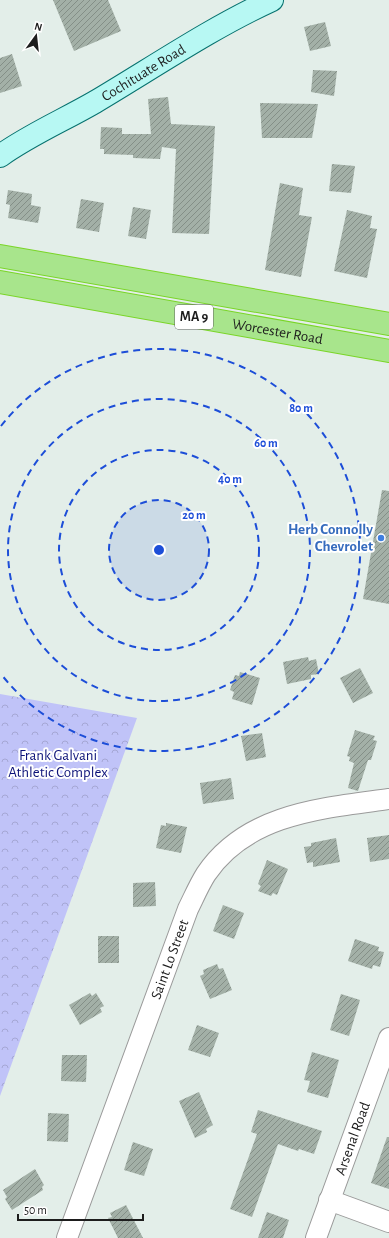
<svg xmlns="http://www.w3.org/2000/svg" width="389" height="1238" font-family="'Alegreya Sans',sans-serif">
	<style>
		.park { fill: url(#park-crowns) }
		.building { fill: url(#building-hatch) }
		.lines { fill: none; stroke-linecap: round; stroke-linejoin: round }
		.street-casing { stroke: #9a9a9a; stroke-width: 22 }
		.secondary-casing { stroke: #07726f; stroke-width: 24 }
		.highway-casing { stroke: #7ad527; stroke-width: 24 }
		.street { stroke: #fff; stroke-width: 20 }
		.secondary { stroke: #b7f8f3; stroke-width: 22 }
		.highway { stroke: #a8e58c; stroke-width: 22 }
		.ring { fill: none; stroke: #1d4ed8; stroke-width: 2; stroke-dasharray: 7 5 }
		.shop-dot { fill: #3f7fe0; stroke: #fff; stroke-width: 1.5 }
		.labels { text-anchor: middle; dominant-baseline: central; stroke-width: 4; stroke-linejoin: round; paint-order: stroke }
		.shield { fill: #fff; stroke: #616161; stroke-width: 1 }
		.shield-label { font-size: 14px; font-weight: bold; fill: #1d1d1d }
		.street-label { font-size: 15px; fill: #1d1d1d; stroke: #fff }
		.shop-label { font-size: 15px; font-weight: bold; fill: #366cbe; stroke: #fff; text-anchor: end }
		.park-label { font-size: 15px; fill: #0d1379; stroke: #fff }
		.centre { fill: #1d4ed8; stroke: #fff; stroke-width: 2 }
		.ring-label { font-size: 12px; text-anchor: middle; font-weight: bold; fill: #1d4ed8; stroke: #fff; stroke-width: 4; stroke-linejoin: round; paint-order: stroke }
	</style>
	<defs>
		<pattern id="park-crowns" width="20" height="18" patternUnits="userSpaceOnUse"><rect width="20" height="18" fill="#c0c3f8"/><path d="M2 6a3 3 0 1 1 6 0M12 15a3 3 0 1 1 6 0" fill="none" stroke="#a5a7d4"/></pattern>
		<pattern id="building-hatch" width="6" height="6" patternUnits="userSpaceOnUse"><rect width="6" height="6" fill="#a3b0a7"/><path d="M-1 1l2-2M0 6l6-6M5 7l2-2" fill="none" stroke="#848f87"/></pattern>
	</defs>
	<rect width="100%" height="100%" fill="#e3eee9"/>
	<path class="park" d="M0,694L137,718L0,1096Z"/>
	<g class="building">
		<path d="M53,0H108L121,31L74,51Z"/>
		<path d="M325,22L331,46L310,51L304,27Z"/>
		<path d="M12,54L22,86L0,93V58Z"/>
		<path d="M313,70L337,71L334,96L311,92Z"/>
		<path d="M168,97L171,124L215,126L209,234L172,233L176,149L162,147L160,159L133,158V155L104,154V149H100L101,127L122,128V134H151L148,99Z"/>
		<path d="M260,103L318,104L312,138H262Z"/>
		<path d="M332,164L355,166L351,193L329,191Z"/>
		<path d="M280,183L303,188L299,215L312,217L301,277L265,270Z"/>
		<path d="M8,190L32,194L31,205L41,207L38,223L8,218L10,205L6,204Z"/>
		<path d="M81,199L104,203L99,232L76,228Z"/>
		<path d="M133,207L151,210L146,239L128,236Z"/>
		<path d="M347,210L372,216L370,228L377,229L367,278L334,271Z"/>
		<path d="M382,490L389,491V604L363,599Z"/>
		<path d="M308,657L309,661L316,659L319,674L311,675V679L287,684L283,662Z"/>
		<path d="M360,668L373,693L353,703L340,678Z"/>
		<path d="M240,672L260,678L252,705L232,699L234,692L230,690L235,675L239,676Z"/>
		<path d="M355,730L375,736L373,740L377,741L371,760H368L358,791L348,788L354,763L349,761L350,757L347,756Z"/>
		<path d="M262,733L266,757L246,761L241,736Z"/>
		<path d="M231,778L234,799L203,804L200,783Z"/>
		<path d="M166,823L187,827L181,853L156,848L161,825L166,826Z"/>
		<path d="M389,835V859L370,862L367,838Z"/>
		<path d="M336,838L340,862L313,867V862L307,863L304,847L311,846V843Z"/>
		<path d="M267,860L288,869L277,895L273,893L271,896L258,891L261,886L258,884Z"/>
		<path d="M155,882L156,906L133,907V883Z"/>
		<path d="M223,905L244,913L234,939L213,931Z"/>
		<rect x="98" y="936" width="21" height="27"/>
		<path d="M355,939L379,947L378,951L384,952L380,967L373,965L372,969L348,961Z"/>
		<path d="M217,964L219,969L223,968L232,990L210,999L200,976L204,974L203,970Z"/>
		<path d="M90,993L92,996L96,993L104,1006L100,1008L102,1012L80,1025L69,1005Z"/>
		<path d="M341,994L360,1000L349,1036L330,1030Z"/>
		<path d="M197,1025L219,1033L210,1057L188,1050Z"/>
		<path d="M312,1052L339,1060L328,1098L307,1092L310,1081L304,1080Z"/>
		<path d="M62,1055H87L86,1082L61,1081Z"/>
		<path d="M199,1092L213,1125L206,1129L207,1132L195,1138L179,1101Z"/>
		<path d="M258,1110L322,1131L314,1154L299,1149L298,1151L278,1144L252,1217L230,1209L257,1134L251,1132Z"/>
		<path d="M48,1113L69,1114L68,1142L47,1141Z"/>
		<path d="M387,1137H389V1189L371,1183Z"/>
		<path d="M133,1142L153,1149L144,1176L124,1170Z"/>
		<path d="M35,1169L44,1185L42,1187L43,1190L12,1210L5,1199L7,1197L3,1190Z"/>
		<path d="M126,1205L143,1238H118L108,1218L112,1217L110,1213Z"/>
		<path d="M267,1212L289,1220L283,1238H258Z"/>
	</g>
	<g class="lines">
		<g class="street-casing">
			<g id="street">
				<path d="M329,1200L389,1222"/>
				<path id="s1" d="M67,1238L188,909C194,897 199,885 206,874C247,813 324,808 389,799"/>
				<path id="s2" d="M316,1238L389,1038"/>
			</g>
		</g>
		<g class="secondary-casing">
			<g id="secondary">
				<path id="s3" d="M0,156C29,135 64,120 95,102C154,67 211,28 272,0"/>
			</g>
		</g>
		<g class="highway-casing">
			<g id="highway">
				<path d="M0,256L389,324"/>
				<path id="s4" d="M0,282L389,351"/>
			</g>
		</g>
		<use href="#street" class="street"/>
		<use href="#secondary" class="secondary"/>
		<use href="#highway" class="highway"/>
	</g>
	<circle cx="159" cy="550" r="50" fill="#1d4ed8" fill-opacity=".12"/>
	<g class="ring">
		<circle cx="159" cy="550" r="50"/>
		<circle cx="159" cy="550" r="100"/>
		<circle cx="159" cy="550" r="151"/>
		<path d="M1 426A201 201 0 1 1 1 674"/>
	</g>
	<circle class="shop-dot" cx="381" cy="538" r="4"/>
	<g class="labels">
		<rect class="shield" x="175" y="305" width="38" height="24" rx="3"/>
		<g class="shield-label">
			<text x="194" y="317">MA 9</text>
		</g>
		<g class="street-label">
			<text stroke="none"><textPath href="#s3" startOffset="166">Cochituate Road</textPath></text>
			<text stroke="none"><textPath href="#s4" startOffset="282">Worcester Road</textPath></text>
			<text stroke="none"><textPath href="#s1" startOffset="297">Saint Lo Street</textPath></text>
			<text stroke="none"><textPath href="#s2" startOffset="106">Arsenal Road</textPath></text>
		</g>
		<g class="shop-label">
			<text x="373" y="529">Herb Connolly<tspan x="373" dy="17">Chevrolet</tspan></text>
		</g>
		<g class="park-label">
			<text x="58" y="755">Frank Galvani<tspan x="58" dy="17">Athletic Complex</tspan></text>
		</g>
	</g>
	<circle cx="159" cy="550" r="6" class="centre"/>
	<g class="ring-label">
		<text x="301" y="412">80 m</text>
		<text x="266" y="447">60 m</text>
		<text x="230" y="483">40 m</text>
		<text x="194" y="519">20 m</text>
	</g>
	<g transform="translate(36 36) rotate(15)" stroke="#ffffff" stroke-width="3" paint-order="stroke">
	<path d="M0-3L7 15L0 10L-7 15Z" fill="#1d1d1d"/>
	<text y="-6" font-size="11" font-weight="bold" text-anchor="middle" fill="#1d1d1d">N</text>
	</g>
	<path d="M18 1214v6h125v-6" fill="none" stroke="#1d1d1d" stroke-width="2"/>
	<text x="24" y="1214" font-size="12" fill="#1d1d1d" stroke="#ffffff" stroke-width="3" paint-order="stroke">50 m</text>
</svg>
